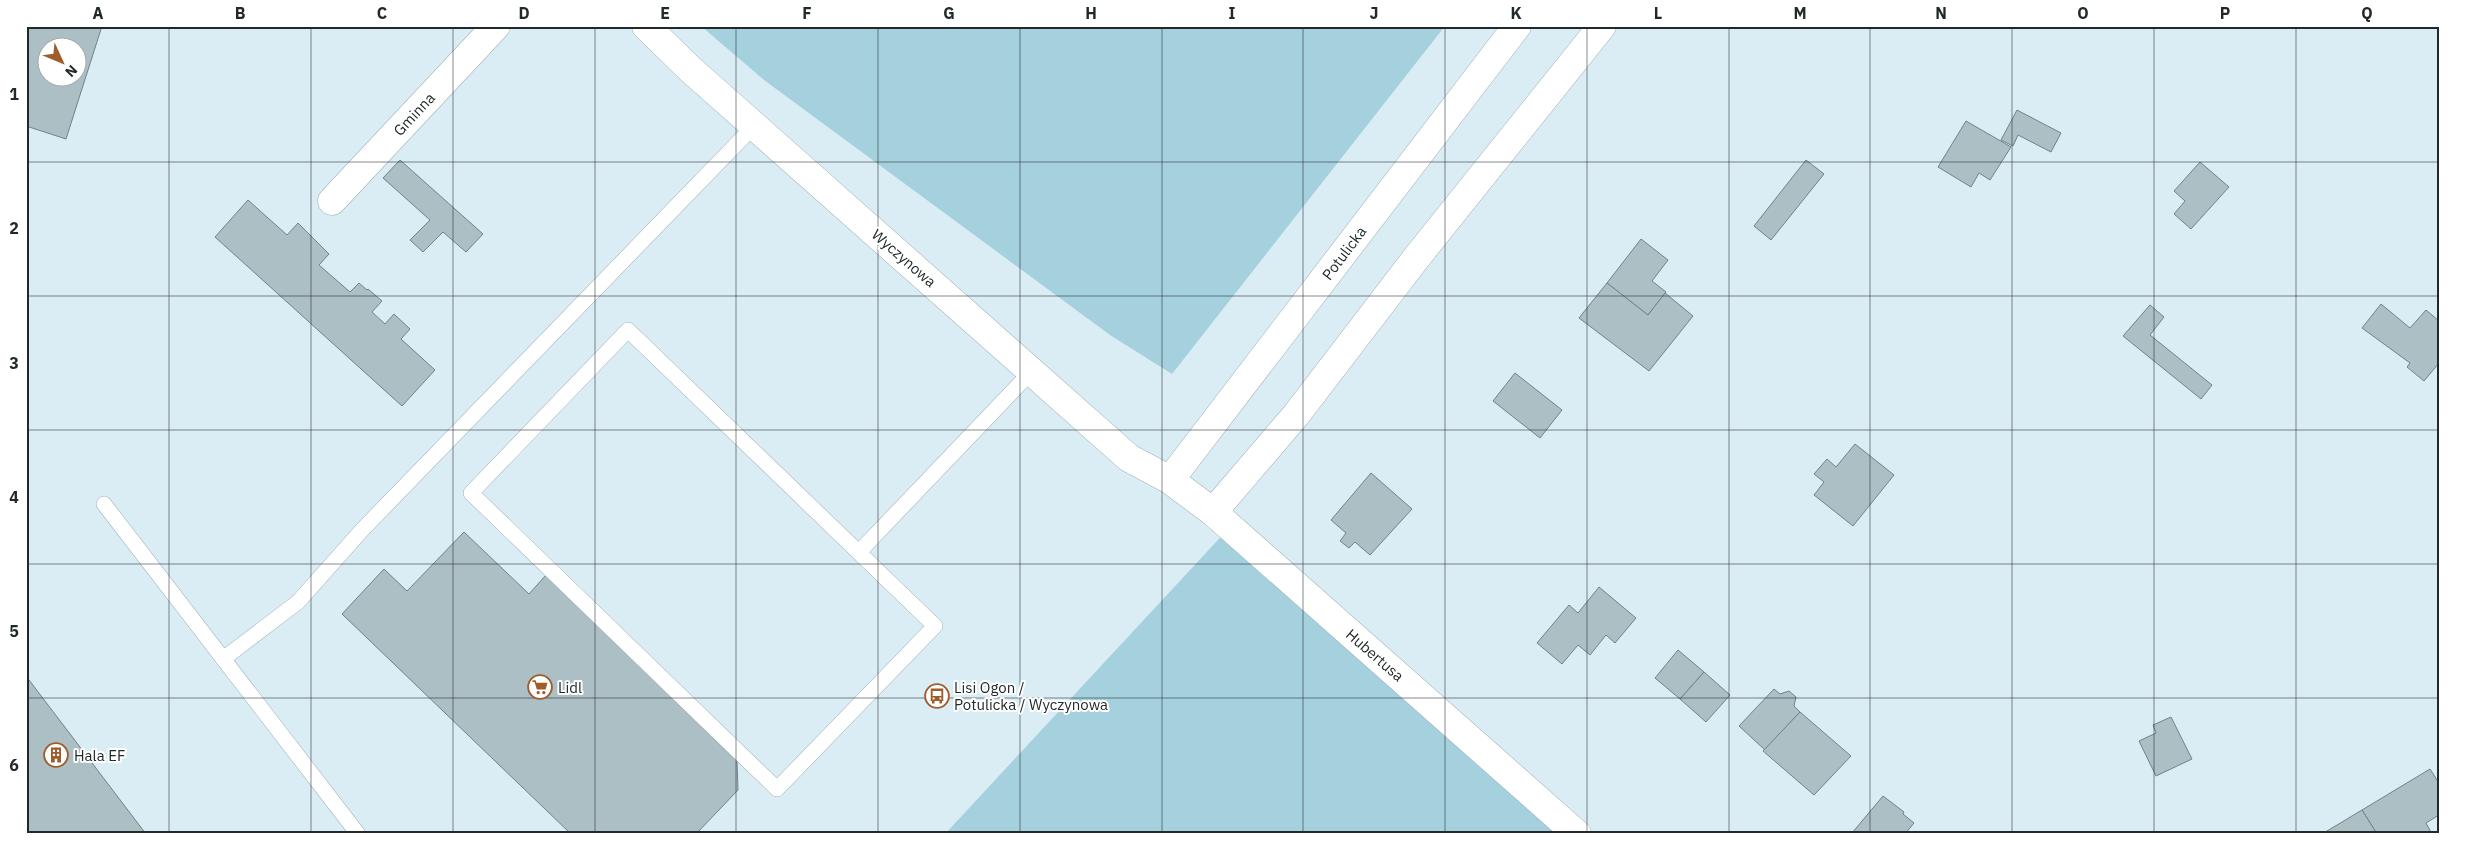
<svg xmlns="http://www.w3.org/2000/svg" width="2465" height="860" font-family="'IBM Plex Sans',sans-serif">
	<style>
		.green { fill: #a5d0de }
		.building { fill: #acbfc5; stroke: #718288; fill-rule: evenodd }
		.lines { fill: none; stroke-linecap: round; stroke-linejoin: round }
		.service-casing { stroke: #9fb1b7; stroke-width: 16 }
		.minor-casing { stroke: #9fb1b7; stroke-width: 29 }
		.tertiary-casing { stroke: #9fb1b7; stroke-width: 29 }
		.service { stroke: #fff; stroke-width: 15 }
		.minor { stroke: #fff; stroke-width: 28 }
		.tertiary { stroke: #fff; stroke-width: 28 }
		.grid { fill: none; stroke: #22292b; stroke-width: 1; stroke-opacity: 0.55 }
		.labels { text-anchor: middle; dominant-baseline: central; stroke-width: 4; stroke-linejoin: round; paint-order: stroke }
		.street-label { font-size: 15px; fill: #22292b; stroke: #fff }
		.poi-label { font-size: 15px; fill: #22292b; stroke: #fff; text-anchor: start }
		.neatline { fill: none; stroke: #22292b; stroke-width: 2 }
		.grid-label { font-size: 16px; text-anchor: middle; font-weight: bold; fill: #22292b }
	</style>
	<rect width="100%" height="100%" fill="#daedf4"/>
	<g class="green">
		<path d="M701,26H1445L1172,374L1110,335L764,80Z"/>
		<path d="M1230,527L1557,834H945Z"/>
	</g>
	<g class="building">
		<path d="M26,26H102L66,139L26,126ZM48,48H78V78H48Z"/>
		<path d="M2017,110L2061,133L2051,152L2018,135L2013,146L2001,140Z"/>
		<path d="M1966,121L2011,147L1990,180L1979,173L1971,187L1938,167Z"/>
		<path d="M400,160L483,234L466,252L443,232L423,252L410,240L430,220L383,178Z"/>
		<path d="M1806,160L1824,174L1771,240L1754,226Z"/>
		<path d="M2200,162L2229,187L2191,229L2174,214L2185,201L2174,191Z"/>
		<path d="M248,200L287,235L298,223L329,254L319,265L350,292L359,283L367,290L368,289L382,301L372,312L385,324L394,314L410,329L401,339L435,370L402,406L215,237Z"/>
		<path d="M1641,239L1668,260L1652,281L1666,292L1648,315L1607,283Z"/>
		<path d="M1607,283L1648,315L1665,293L1693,316L1649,371L1579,318Z"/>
		<path d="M2381,304L2410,328L2426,310L2439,321V363L2424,381L2407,367L2410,363L2362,328Z"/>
		<path d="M2150,305L2164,317L2150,335L2212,385L2201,399L2123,336Z"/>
		<path d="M1515,373L1562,410L1540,438L1493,401Z"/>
		<path d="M1855,444L1894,475L1853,526L1814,495L1824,482L1814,474L1827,459L1836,467Z"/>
		<path d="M1371,473L1412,509L1370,555L1355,542L1349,548L1340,541L1346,533L1331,520Z"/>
		<path d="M464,532L529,594L546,575L737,761L738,790L696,834H571L342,614L384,569L407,591Z"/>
		<path d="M1599,587L1636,618L1615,643L1606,635L1590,655L1578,645L1562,664L1537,643L1569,605L1578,613Z"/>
		<path d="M1678,650L1704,672L1680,699L1655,678Z"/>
		<path d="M1704,672L1730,695L1706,722L1680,699Z"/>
		<path d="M26,676L146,834H26Z"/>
		<path d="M1774,689L1780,694L1789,691L1796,697L1794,706L1800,712L1765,750L1739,726Z"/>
		<path d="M1800,712L1851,756L1814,795L1763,751Z"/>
		<path d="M2171,717L2192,759L2156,776L2139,741L2156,733L2153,725Z"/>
		<path d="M2430,769L2439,783V815L2426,823L2432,834H2377L2362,810Z"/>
		<path d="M1883,796L1904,812L1903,814L1914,823L1905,834H1853L1852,833Z"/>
		<path d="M2362,810L2377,834H2322Z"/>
	</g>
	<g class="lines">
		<g class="service-casing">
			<g id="service">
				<path d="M628,330L935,626L777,789L471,493Z"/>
				<path d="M104,504L358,834"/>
				<path d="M859,552L1032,371"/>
				<path d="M223,659L298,602L362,530L754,126"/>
			</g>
		</g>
		<g class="minor-casing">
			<g id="minor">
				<path d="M646,26L690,69L1129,458L1170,480L1213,512L1577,834"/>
				<path d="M332,201L496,26"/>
				<path d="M1213,512L1296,415L1417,257L1602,26"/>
			</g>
		</g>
		<g class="tertiary-casing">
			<path id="tertiary" d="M1170,480L1517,26"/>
		</g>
		<use href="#service" class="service"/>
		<use href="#minor" class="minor"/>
		<use href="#tertiary" class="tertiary"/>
	</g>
	<path class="grid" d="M169,26V834M311,26V834M453,26V834M595,26V834M736,26V834M878,26V834M1020,26V834M1162,26V834M1303,26V834M1445,26V834M1587,26V834M1729,26V834M1870,26V834M2012,26V834M2154,26V834M2296,26V834M26,162H2439M26,296H2439M26,430H2439M26,564H2439M26,698H2439"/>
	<defs>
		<g id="supermarket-ring" transform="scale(1.25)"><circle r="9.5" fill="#fff" stroke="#9f5c2c" stroke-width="1.5"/><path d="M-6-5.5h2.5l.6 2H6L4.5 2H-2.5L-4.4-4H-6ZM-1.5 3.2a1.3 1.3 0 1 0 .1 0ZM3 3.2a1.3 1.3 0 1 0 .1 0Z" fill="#9f5c2c"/></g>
		<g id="bus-ring" transform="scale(1.25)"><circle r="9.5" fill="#fff" stroke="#9f5c2c" stroke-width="1.5"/><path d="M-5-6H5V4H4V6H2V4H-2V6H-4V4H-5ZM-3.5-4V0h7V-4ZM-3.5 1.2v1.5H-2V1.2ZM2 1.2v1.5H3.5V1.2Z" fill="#9f5c2c"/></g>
		<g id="building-ring" transform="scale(1.25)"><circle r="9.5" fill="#fff" stroke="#9f5c2c" stroke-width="1.5"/><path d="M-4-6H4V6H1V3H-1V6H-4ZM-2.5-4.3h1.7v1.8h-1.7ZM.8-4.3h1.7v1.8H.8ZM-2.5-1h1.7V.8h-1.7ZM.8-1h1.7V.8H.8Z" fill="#9f5c2c"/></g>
	</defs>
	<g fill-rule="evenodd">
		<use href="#supermarket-ring" x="540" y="687"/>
		<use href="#bus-ring" x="937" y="696"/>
		<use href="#building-ring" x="56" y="755"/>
	</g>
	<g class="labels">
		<g class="street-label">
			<text transform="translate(414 114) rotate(-47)">Gminna</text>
			<text transform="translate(1344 253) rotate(-53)">Potulicka</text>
			<text transform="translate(904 258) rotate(41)">Wyczynowa</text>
			<text transform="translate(1375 655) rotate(41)">Hubertusa</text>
		</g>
		<g class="poi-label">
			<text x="558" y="687">Lidl</text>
			<text x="954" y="687">Lisi Ogon /<tspan x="954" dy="17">Potulicka / Wyczynowa</tspan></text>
			<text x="74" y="755">Hala EF</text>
		</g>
	</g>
	<rect width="2465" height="860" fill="none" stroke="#ffffff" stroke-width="55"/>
	<g transform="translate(62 62) rotate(134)"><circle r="24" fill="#ffffff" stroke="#a7a9aa"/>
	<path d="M0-4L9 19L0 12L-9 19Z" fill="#9f5c2c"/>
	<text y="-8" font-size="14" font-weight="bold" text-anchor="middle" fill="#22292b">N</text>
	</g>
	<rect x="28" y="28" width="2410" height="804" class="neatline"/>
	<g class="grid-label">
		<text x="98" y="19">A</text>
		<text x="240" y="19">B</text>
		<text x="382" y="19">C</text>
		<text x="524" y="19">D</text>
		<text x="665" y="19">E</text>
		<text x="807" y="19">F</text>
		<text x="949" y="19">G</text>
		<text x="1091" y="19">H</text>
		<text x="1232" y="19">I</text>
		<text x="1374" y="19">J</text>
		<text x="1516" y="19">K</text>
		<text x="1658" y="19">L</text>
		<text x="1800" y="19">M</text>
		<text x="1941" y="19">N</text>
		<text x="2083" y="19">O</text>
		<text x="2225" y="19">P</text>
		<text x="2367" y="19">Q</text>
		<text x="14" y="100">1</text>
		<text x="14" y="234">2</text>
		<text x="14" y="369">3</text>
		<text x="14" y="503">4</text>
		<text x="14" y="637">5</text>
		<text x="14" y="771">6</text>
	</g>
</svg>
